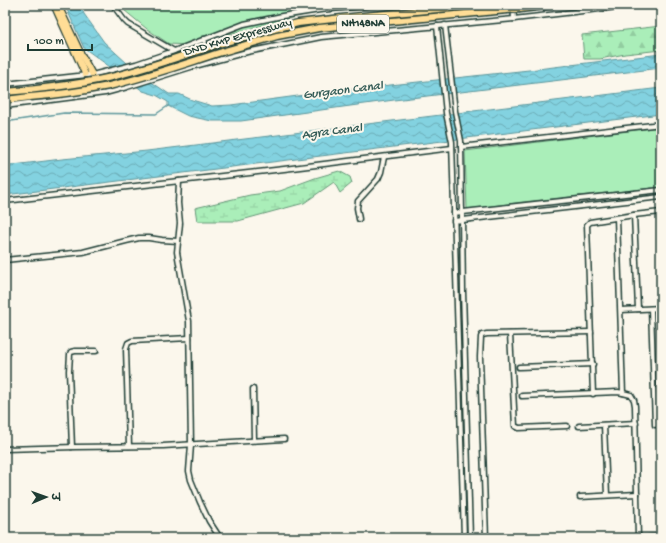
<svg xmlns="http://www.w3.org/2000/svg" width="666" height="543" font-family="'Gochi Hand','Playpen Sans Deva',sans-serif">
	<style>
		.green { fill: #aaeeb9; stroke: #649676 }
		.forest { fill: url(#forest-firs); stroke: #649676 }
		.wetland { fill: url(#wetland-marsh); stroke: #649676 }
		.water { fill: url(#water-waves); stroke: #5b969b }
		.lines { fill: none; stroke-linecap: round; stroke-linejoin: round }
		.stream { stroke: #5b969b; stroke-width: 1.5 }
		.minor-casing { stroke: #1f3d34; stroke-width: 7 }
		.major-casing { stroke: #1f3d34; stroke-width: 8 }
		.highway-casing { stroke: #1f3d34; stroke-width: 9 }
		.minor { stroke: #fbf7ec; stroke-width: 4 }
		.major { stroke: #ffdd96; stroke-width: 5.5 }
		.highway { stroke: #ffdd96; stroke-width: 6 }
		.highway-bridge-casing { stroke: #1f3d34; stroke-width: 9; stroke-linecap: butt }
		.highway-bridge { stroke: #ffdd96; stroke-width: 6 }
		.labels { text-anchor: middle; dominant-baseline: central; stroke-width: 4; stroke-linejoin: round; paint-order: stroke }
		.shield { fill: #fbf7ec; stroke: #61756b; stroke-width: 1 }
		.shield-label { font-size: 11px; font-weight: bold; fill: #1f3d34 }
		.street-label { font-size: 12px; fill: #1f3d34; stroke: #fbf7ec }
		.water-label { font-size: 13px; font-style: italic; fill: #335b56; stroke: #fbf7ec }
	</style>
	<defs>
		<pattern id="forest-firs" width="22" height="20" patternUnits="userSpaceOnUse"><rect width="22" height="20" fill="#aaeeb9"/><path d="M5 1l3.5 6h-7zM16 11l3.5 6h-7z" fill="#92cda0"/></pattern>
		<pattern id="wetland-marsh" width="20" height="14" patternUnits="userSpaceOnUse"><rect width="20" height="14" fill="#aaeeb9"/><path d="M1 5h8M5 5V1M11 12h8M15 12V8" fill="none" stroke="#92cda0"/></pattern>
		<pattern id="water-waves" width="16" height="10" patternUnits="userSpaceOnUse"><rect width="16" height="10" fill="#83d2e0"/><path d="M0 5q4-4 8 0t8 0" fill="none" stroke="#6bacb6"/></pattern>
	</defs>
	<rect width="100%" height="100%" fill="#fbf7ec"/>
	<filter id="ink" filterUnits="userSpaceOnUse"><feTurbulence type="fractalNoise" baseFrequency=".025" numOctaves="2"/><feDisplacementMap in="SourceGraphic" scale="8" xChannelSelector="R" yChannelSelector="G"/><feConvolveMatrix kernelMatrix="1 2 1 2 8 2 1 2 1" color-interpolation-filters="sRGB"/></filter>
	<g filter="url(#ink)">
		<g class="green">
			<path d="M167,5H406L319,12L291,18L186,45L169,44L147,29L124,10Z"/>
			<path d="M661,127V187L523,202L467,209L465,151Z"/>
		</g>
		<path class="forest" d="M661,26V50L625,54L600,59H584L582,35Z"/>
		<path class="wetland" d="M339,171L350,177L352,183L340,193L334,182L304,203L238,221H197L195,208L250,195L280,191L315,178Z"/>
		<g class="water">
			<path d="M65,5H80L84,14L104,42L128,64L147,79L169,94H179L192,100L212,106L231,105L335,91L529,70L661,54V68L394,100L241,121H212L188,116L168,106V102L156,95L143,91L84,48Z"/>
			<path d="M661,88V114L5,195V166L62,159L147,151Z"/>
		</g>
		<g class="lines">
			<path class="stream" d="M5,122L64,113L156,114L168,106"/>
			<g class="minor-casing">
				<g id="minor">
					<path d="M113,5L124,20L128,24L174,51"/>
					<path d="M513,5L514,19"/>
					<path d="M445,25L455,111L461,141L463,291L470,538"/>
					<path d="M437,26L446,113L452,142L464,538"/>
					<path d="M204,39L209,58"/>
					<path d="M5,84L96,74L136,64L174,51L244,24L282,16L320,10L376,5"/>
					<path d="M5,106L105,93L127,87L191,67L247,52L321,37L514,19L634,5"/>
					<path d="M461,147L661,124"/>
					<path d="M179,181L178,203L180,223L177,252L189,321L191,445L189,471L191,480L200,502L209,521L220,538"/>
					<path d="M5,201L284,169L452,148"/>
					<path d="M454,213L661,190"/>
					<path d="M634,215L638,309"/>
					<path d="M617,218L623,393"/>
					<path d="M359,219L357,208L358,201L378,179L381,172L384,157"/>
					<path d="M454,221L661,197"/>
					<path d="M5,260L83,252L126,241L139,238H149L162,240L178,241"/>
					<path d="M651,309L655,425"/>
					<path d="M621,310L661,308"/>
					<path d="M510,334L515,426L519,428L567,426"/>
					<path d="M519,367L593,364"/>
					<path d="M253,389L254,440"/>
					<path d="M593,394L587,225L590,222L634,215L661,212"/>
					<path d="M522,396L618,392L623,393L631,395L634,400L635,406L638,538"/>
					<path d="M604,425L607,495"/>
					<path d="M579,426L636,423"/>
					<path d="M129,446L126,349L128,343L132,341L189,338"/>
					<path d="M72,447L69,371L70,354L71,352L75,351H96"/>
					<path d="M5,449L75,447L163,446L284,439"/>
					<path d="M580,497L637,494"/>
					<path d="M486,538L480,357L481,337L482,335L487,334L591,332"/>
					<path d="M631,538L661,537"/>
				</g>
			</g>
			<g class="major-casing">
				<g id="major">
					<path d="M54,5L85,74"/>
					<path d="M58,5L80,52L92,74"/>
				</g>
			</g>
			<g class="highway-casing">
				<g id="highway">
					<path d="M520,9L552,5"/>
					<path d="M218,44L274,29L298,23L342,18L480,5"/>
					<path d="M222,52L277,36L319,28L507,10"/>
					<path d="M5,92L28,90"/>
					<path d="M5,100L30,97"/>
				</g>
			</g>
			<use href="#minor" class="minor"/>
			<use href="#major" class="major"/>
			<use href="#highway" class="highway"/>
			<g class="highway-bridge-casing">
				<g id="highway-bridge">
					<path d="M507,10L520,9"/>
					<path d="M28,90C55,87 81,84 107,78C145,69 182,56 218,44"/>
					<path d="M30,97C57,95 83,91 109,86C147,77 184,64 222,52"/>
				</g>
			</g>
			<use href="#highway-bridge" class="highway-bridge"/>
		</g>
	</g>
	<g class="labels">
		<rect class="shield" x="337" y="15" width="52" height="18" rx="3"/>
		<g class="shield-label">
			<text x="363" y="24">NH148NA</text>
		</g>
		<g class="street-label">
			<text transform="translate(238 38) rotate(-16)">DND KMP Expressway</text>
		</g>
		<g class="water-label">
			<text transform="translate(343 91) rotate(-7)">Gurgaon Canal</text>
			<text transform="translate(332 132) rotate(-7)">Agra Canal</text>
		</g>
	</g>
	<rect width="666" height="543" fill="none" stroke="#fbf7ec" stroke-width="20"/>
	<rect x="10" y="10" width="646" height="523" fill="none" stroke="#1f3d34" stroke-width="1.5" filter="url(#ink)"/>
	<g transform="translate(46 497) rotate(88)" stroke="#fbf7ec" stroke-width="3" paint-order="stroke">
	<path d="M0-3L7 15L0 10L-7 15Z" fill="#1f3d34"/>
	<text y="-6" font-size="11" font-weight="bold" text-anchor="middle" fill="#1f3d34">उ</text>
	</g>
	<path d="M28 44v6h64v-6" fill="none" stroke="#1f3d34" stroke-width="2"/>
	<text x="34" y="44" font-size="12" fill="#1f3d34" stroke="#fbf7ec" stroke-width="3" paint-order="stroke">100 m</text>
</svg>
